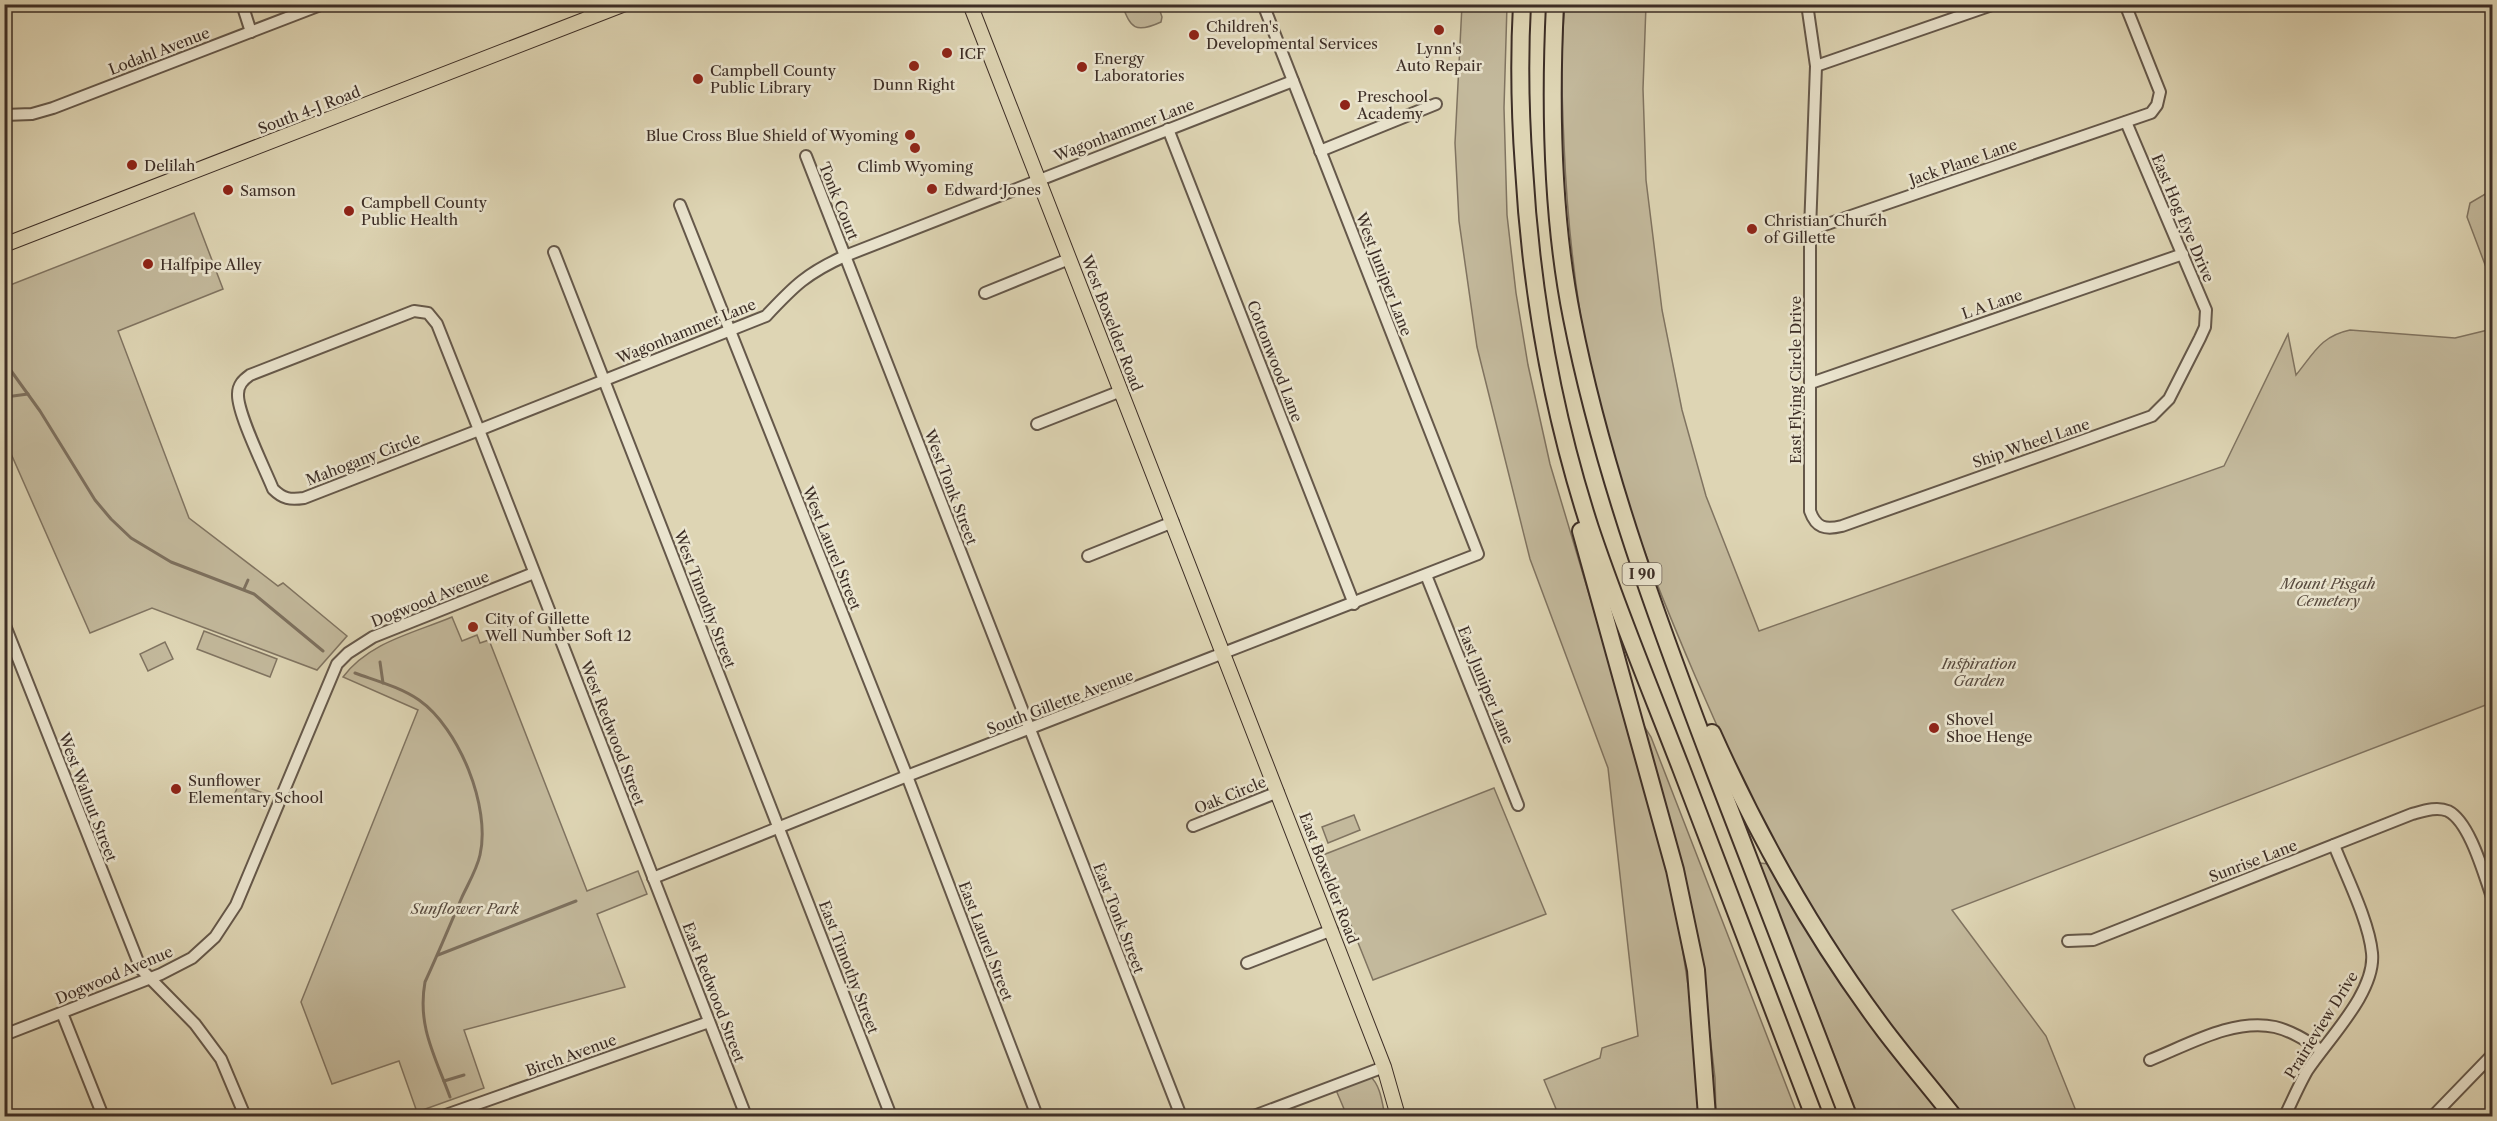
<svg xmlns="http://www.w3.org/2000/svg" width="2497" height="1121" font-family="'Libre Caslon Text',serif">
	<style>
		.green { fill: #c3b99c; stroke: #807461; stroke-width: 1.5 }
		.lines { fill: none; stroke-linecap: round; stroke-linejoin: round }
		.stream { stroke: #7d705e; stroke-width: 3 }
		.minor-casing { stroke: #65584a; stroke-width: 14 }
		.major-casing { stroke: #3d2e26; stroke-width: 16 }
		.highway-casing { stroke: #3d2e26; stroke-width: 20 }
		.minor { stroke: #eae4ce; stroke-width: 10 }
		.major { stroke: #ded5b4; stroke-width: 14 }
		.highway { stroke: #ded5b4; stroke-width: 16 }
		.poi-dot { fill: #8f2418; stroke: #eae4ce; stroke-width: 2 }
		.labels { text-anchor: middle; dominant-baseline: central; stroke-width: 5; stroke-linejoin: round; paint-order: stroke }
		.shield { fill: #eae4ce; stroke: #716558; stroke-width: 1.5 }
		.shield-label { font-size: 14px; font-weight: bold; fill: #3d2e26 }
		.poi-label { font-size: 15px; fill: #3d2e26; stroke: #eae4ce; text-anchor: start }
		.street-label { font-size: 15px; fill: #3d2e26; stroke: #eae4ce }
		.park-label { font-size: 15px; font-style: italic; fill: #584a3e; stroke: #eae4ce }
	</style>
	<rect width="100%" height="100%" fill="#ded5b4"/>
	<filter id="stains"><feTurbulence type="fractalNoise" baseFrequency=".00333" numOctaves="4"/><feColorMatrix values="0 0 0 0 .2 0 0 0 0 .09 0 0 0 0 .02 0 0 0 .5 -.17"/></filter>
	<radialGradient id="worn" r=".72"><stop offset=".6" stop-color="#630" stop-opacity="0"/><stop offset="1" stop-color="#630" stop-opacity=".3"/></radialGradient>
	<g class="green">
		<path d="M1122,5H1158L1162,17L1161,22C1135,34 1131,28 1122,5Z"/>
		<path d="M1462,5H1507L1504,108L1507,215L1516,293L1528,365L1550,464L1618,691L1674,894L1695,1031L1700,1116H1559L1544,1080L1600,1058L1602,1048L1638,1036L1608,768L1530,559L1477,347L1459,221L1455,143Z"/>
		<path d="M1565,5H1646L1643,89L1646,180L1662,310L1682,410L1706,496L1759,631L2224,466L2288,334L2296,375C2314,353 2321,336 2350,330L2455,338L2492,329V705L2491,703L1952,910L2046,1036L2078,1116H1965C1938,1084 1909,1052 1884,1018C1807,913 1747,797 1696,678C1653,578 1612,475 1590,368C1575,294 1567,219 1564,144C1562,98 1560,51 1565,5Z"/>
		<path d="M2492,190V283L2467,217L2470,203Z"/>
		<path d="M194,213L223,289L118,331L189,518L278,586L283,583L347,636L317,670L152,608L90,633L5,440V287Z"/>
		<path d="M452,617L462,641L477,635L480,643L489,640L587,891L638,871L647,894L597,914L625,987L464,1030L484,1088L417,1112L399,1061L332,1084L301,1002L418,710L343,677C369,642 414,633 452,617Z"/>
		<path d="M204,631L277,659L270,677L197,649Z"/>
		<path d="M165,642L173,659L148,671L140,654Z"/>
		<path d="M1641,721L1651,737L1798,1116H1716L1715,1078L1703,977Z"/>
		<path d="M239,784L263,793L258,804L234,795Z"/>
		<path d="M1494,788L1546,914L1373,980L1323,855Z"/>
		<path d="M1354,815L1360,830L1328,843L1322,827Z"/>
		<path d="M1759,863L1770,864L1946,1116H1858Z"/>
		<path d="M1370,1076C1381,1086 1382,1103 1385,1116H1347L1336,1090Z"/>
	</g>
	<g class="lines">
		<g class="stream">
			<path d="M4,361L40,411L95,500L111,519L131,538L171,562L254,594L323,651"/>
			<path d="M13,396L28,394"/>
			<path d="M244,589L248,580"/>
			<path d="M380,662L383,683"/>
			<path d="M355,673C377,681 400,687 419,700C459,728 491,807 480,855C477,869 468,884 462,897C450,925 438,954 425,982C417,1026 435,1056 450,1097"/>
			<path d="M438,955L576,901"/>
			<path d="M444,1081L464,1075"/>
		</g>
		<g class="minor-casing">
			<g id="minor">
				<path d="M242,4L251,32"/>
				<path d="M586,4L591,18"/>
				<path d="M1807,4L1816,66L1810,230V511C1816,528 1825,530 1842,526L2152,416L2169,399L2200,338L2205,327L2206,310L2126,122"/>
				<path d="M1816,66L1995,4"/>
				<path d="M4,115L32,114L53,108L323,4"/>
				<path d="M1168,129L1354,604"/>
				<path d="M1320,151L1436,104"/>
				<path d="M806,156L1181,1116"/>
				<path d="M680,205L907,776L1037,1116"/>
				<path d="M1810,230L2151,113L2157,105L2160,92L2125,4"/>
				<path d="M554,252L891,1116"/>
				<path d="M985,293L1069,259"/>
				<path d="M414,311L428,313L437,324L479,430L304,498C290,500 283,499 273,489C265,469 237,413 238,394C238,385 243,380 250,375Z"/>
				<path d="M1811,383L2183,254"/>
				<path d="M1037,424L1121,391"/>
				<path d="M1088,556L1173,522"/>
				<path d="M1426,575L1518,805"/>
				<path d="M4,623L141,969L195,1024L221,1059L245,1116"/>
				<path d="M1193,826L1278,792"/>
				<path d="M653,878L907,776L1478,554L1263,4"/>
				<path d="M2068,941L2093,940L2412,814C2423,811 2437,806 2448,811C2470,822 2484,875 2492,897"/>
				<path d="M1247,963L1332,930"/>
				<path d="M62,1013L103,1116"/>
				<path d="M4,1035L161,974L192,958L215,937L236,905L337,664L348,653L373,637L534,573"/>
				<path d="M2150,1060C2188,1045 2233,1018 2275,1027C2292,1031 2307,1041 2321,1050"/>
				<path d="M443,1116L709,1022"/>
				<path d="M746,1116L479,430L766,316C794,286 807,273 845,256L1293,81"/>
				<path d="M1254,1116L1384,1067"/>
				<path d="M2285,1116C2292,1101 2299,1085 2307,1071C2328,1039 2376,992 2372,953C2369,921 2346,876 2334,845"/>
				<path d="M2433,1116L2492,1055"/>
			</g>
		</g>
		<g class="major-casing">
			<g id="major">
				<path d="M970,4L1384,1067L1398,1116"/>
				<path d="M4,245L625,4"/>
			</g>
		</g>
		<g class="highway-casing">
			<g id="highway">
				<path d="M1522,4C1519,59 1520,113 1524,168C1531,290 1552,411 1590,528C1617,609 1650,688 1681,768C1725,884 1769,1000 1814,1116"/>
				<path d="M1555,4C1550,107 1552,218 1572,318C1603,475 1659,624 1716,774C1760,888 1804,1002 1848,1116"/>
				<path d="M1581,531L1675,870L1696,970L1707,1116"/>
				<path d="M1712,733C1759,838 1816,939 1885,1031C1907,1060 1931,1088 1953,1116"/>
			</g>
		</g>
		<use href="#minor" class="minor"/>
		<use href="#major" class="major"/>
		<use href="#highway" class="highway"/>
	</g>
	<g class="poi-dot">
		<circle cx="1439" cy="30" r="6"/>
		<circle cx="1194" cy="35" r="6"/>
		<circle cx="947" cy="53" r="6"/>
		<circle cx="914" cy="66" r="6"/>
		<circle cx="1082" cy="67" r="6"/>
		<circle cx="698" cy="79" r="6"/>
		<circle cx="1345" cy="105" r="6"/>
		<circle cx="910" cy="135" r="6"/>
		<circle cx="915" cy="148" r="6"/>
		<circle cx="132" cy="165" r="6"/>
		<circle cx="932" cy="189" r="6"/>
		<circle cx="228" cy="190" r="6"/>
		<circle cx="349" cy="211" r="6"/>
		<circle cx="1752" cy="229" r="6"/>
		<circle cx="148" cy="264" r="6"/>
		<circle cx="473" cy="627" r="6"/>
		<circle cx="1934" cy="728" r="6"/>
		<circle cx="176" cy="789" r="6"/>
	</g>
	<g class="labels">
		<rect class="shield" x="1622.5" y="563" width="39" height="22" rx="4.5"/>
		<g class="shield-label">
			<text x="1642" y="574">I 90</text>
		</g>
		<g class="poi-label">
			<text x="1206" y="26">Children's<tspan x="1206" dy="17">Developmental Services</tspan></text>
			<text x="1439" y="48" text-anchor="middle">Lynn's<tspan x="1439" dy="17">Auto Repair</tspan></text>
			<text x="959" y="53">ICF</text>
			<text x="1094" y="58">Energy<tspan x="1094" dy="17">Laboratories</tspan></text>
			<text x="710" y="70">Campbell County<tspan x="710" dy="17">Public Library</tspan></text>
			<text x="914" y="84" text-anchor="middle">Dunn Right</text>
			<text x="1357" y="96">Preschool<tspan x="1357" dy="17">Academy</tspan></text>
			<text x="898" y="135" text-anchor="end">Blue Cross Blue Shield of Wyoming</text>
			<text x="144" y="165">Delilah</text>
			<text x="915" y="166" text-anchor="middle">Climb Wyoming</text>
			<text x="944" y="189">Edward Jones</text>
			<text x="240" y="190">Samson</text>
			<text x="361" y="202">Campbell County<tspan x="361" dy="17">Public Health</tspan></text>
			<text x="1764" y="220">Christian Church<tspan x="1764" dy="17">of Gillette</tspan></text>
			<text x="160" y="264">Halfpipe Alley</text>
			<text x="485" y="618">City of Gillette<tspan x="485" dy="17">Well Number Soft 12</tspan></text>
			<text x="1946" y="719">Shovel<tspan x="1946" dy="17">Shoe Henge</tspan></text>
			<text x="188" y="780">Sunflower<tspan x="188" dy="17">Elementary School</tspan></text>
		</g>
		<g class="street-label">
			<text transform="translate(159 51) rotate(-21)">Lodahl Avenue</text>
			<text transform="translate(309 110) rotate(-21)">South 4-J Road</text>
			<text transform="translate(1124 130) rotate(-21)">Wagonhammer Lane</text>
			<text transform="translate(1963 162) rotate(-19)">Jack Plane Lane</text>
			<text transform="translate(839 201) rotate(68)">Tonk Court</text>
			<text transform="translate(2183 218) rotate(67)">East Hog Eye Drive</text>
			<text transform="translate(1384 274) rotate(69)">West Juniper Lane</text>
			<text transform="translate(1992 304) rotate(-19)">L A Lane</text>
			<text transform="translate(1112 323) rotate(69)">West Boxelder Road</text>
			<text transform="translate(686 331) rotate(-22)">Wagonhammer Lane</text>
			<text transform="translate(1275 361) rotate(69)">Cottonwood Lane</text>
			<text transform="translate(1795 380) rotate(-90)">East Flying Circle Drive</text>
			<text transform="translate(2031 443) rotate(-19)">Ship Wheel Lane</text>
			<text transform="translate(363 459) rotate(-21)">Mahogany Circle</text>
			<text transform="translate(951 487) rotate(69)">West Tonk Street</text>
			<text transform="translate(832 548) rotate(68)">West Laurel Street</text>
			<text transform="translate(430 599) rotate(-22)">Dogwood Avenue</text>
			<text transform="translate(705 599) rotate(69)">West Timothy Street</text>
			<text transform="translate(1486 685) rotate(68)">East Juniper Lane</text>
			<text transform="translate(1060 702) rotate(-21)">South Gillette Avenue</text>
			<text transform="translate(613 733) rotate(69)">West Redwood Street</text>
			<text transform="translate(1230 795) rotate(-22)">Oak Circle</text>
			<text transform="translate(88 797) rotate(69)">West Walnut Street</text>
			<text transform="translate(2253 861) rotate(-21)">Sunrise Lane</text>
			<text transform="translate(1329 878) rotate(69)">East Boxelder Road</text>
			<text transform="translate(1119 918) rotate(69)">East Tonk Street</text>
			<text transform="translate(986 941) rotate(69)">East Laurel Street</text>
			<text transform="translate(849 967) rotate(69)">East Timothy Street</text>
			<text transform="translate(114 975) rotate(-23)">Dogwood Avenue</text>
			<text transform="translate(714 992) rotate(69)">East Redwood Street</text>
			<text transform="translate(2321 1025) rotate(-58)">Prairieview Drive</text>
			<text transform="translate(571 1055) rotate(-20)">Birch Avenue</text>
		</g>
		<g class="park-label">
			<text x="2328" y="583">Mount Pisgah<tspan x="2328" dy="17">Cemetery</tspan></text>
			<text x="1979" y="663">Inspiration<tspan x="1979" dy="17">Garden</tspan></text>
			<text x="465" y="908">Sunflower Park</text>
		</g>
	</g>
	<rect width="2497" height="1121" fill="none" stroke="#ded5b4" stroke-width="24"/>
	<rect x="6" y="6" width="2485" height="1109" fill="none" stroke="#3d2e26" stroke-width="3"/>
	<rect x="12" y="12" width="2473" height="1097" fill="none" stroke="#3d2e26" stroke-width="1.5"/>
	<rect width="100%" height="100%" filter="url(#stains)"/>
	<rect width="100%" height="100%" fill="url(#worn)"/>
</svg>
